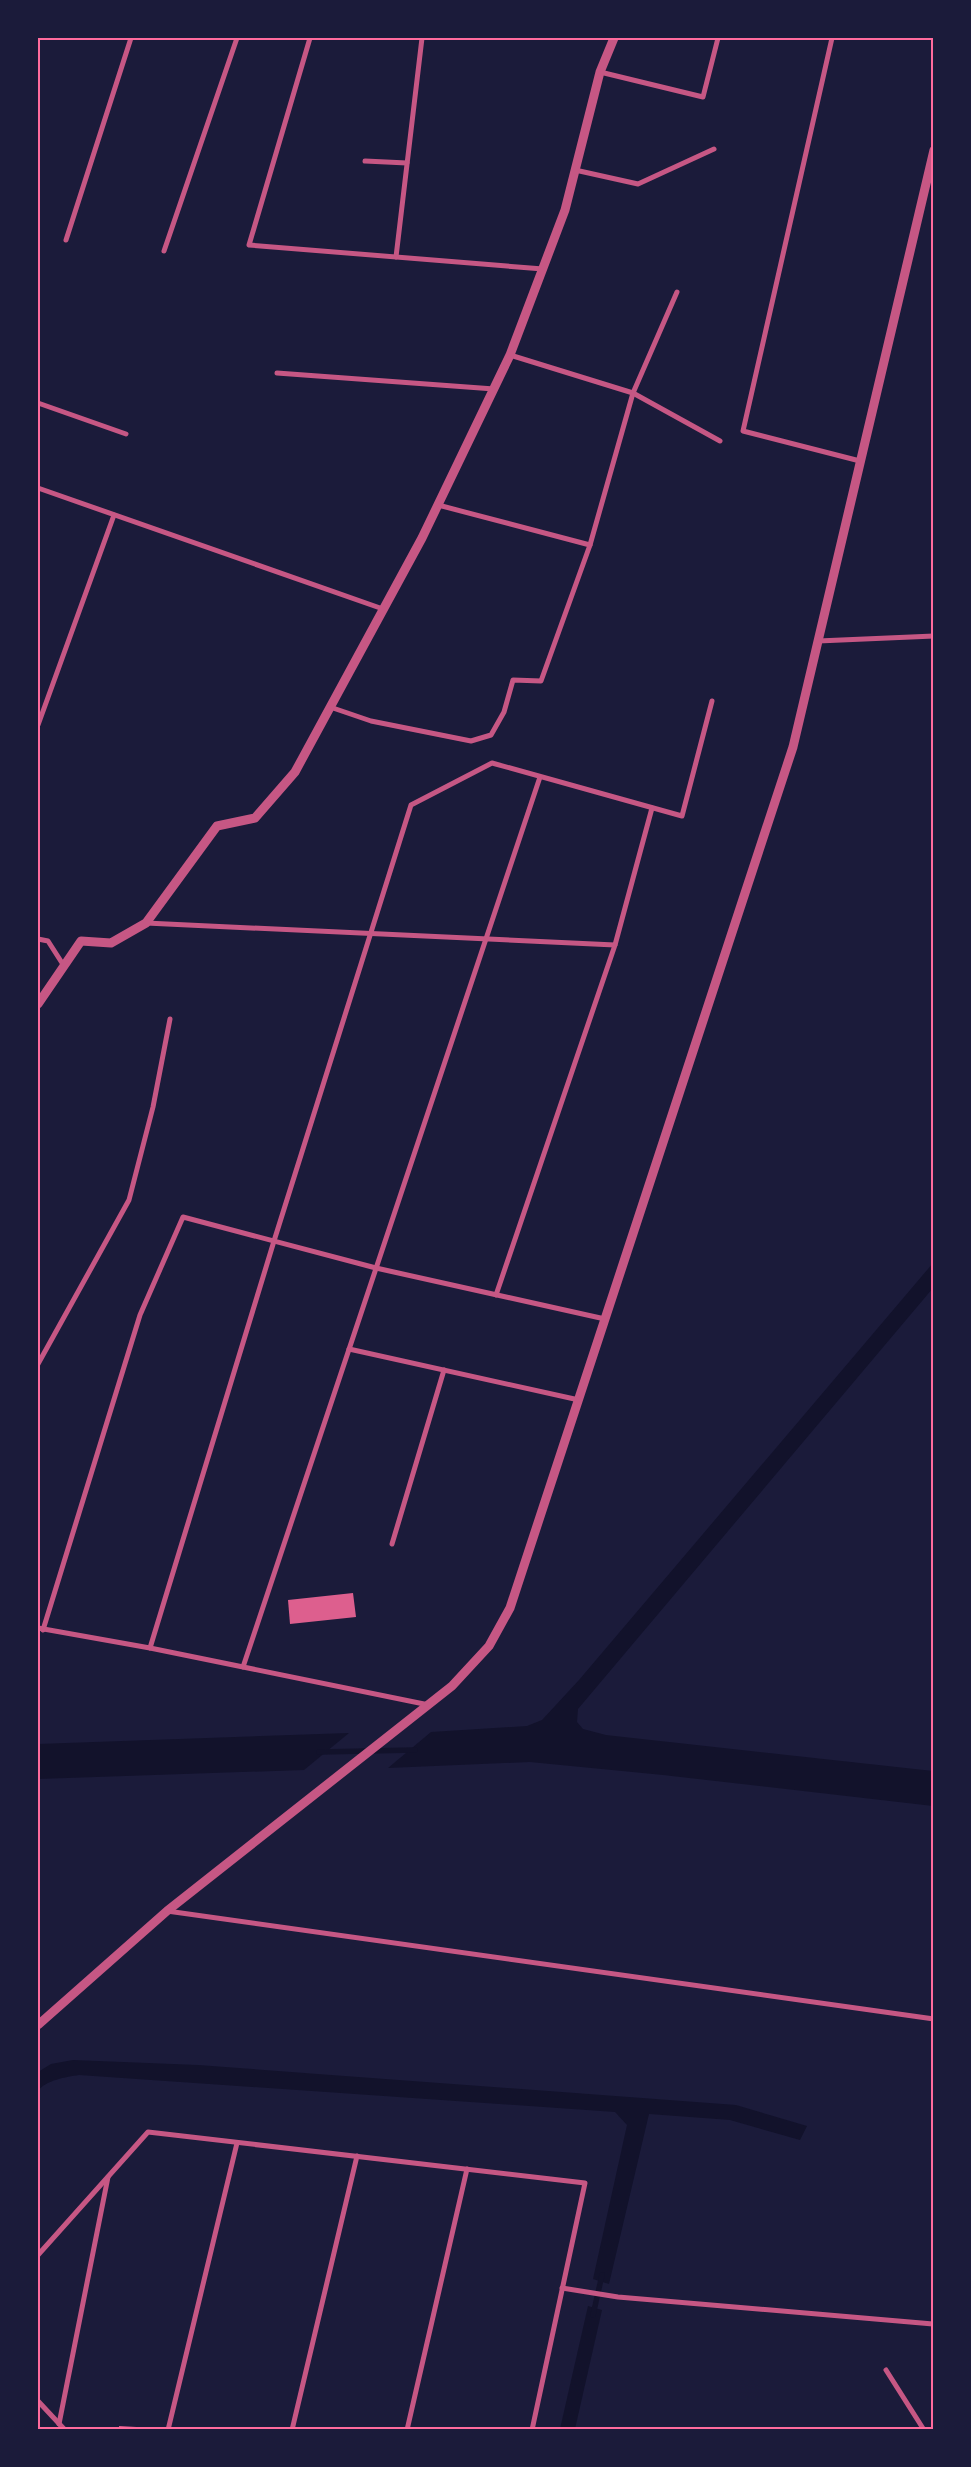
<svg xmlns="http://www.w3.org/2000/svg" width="971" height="2467" font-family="Quicksand,sans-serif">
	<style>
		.water { fill: #12122b }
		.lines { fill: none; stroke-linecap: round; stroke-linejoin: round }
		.stream { stroke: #12122b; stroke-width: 5.5 }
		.building { fill: #dd5f8e }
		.minor { stroke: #c65784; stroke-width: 5 }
		.tertiary { stroke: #c65784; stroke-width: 9 }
		.neatline { fill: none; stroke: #ff6b9d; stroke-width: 2 }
	</style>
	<rect width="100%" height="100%" fill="#1b1b3a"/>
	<g class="water">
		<path d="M933,1263V1288L578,1709L577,1722L583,1729L606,1735L933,1771V1806L663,1775L530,1762L388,1768L431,1732L527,1726L542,1720L579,1680Z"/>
		<path d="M349,1733L304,1770L38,1779V1744Z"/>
		<path d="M73,2060L198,2065L736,2105L807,2126L800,2140L730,2120L649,2114L609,2284L593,2279L627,2125L615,2112L79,2075C66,2077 46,2080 38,2091V2072L51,2064Z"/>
		<path d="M588,2306L602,2310L575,2429H560Z"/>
	</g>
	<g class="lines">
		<g class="stream">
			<path d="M319,1752L415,1750"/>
			<path d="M593,2315L602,2275"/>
		</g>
	</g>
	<g class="building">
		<path d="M353,1593L356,1617L290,1624L288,1600Z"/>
		<path d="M119,2426L154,2428V2430H119Z"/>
	</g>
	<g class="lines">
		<g class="minor">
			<path d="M310,38L249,245L543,269"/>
			<path d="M832,38L743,431L860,461"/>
			<path d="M600,72L703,97L718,38"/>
			<path d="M365,161L407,163"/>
			<path d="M575,170L638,184L714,149"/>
			<path d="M66,240L131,38"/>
			<path d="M164,251L237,38"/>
			<path d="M396,257L422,38"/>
			<path d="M510,355L633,393L720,441"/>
			<path d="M277,373L494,389"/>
			<path d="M38,403L126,434"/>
			<path d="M38,488L383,609"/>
			<path d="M438,505L590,545"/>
			<path d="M818,641L934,636"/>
			<path d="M330,707L371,721L471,741L491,735L504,712L513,680L541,681L590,545L633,393L677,292"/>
			<path d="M38,725L114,515"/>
			<path d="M146,923L615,945"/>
			<path d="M38,939L48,941L64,966"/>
			<path d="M496,1295L615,945L652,808"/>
			<path d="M349,1349L579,1400"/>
			<path d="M38,1364L129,1200L153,1107L170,1019"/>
			<path d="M392,1544L444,1370"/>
			<path d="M38,1628L150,1648L429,1705"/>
			<path d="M43,1630L140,1315L183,1217L376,1268L605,1319"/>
			<path d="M150,1648L274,1241L411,805L492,763L682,816L712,701"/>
			<path d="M243,1667L540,777"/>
			<path d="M167,1911L934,2019"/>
			<path d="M38,2255L148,2132L585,2183L532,2430"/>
			<path d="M562,2288L618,2297L933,2324"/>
			<path d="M886,2370L924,2430"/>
			<path d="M38,2401L65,2430"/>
			<path d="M59,2424L108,2177"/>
			<path d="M168,2430L237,2143"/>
			<path d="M292,2430L357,2156"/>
			<path d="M407,2430L467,2169"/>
		</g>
		<g class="tertiary">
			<path d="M38,1004L81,941L111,943L146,923L217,826L255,818L295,772L422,538L510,355L565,210L600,72L614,38"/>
			<path d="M38,2025L167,1911L452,1686L489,1646L510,1608L793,747L934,150"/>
		</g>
	</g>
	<rect width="971" height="2467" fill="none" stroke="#1b1b3a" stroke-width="78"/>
	<rect x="39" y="39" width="893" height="2389" class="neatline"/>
</svg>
